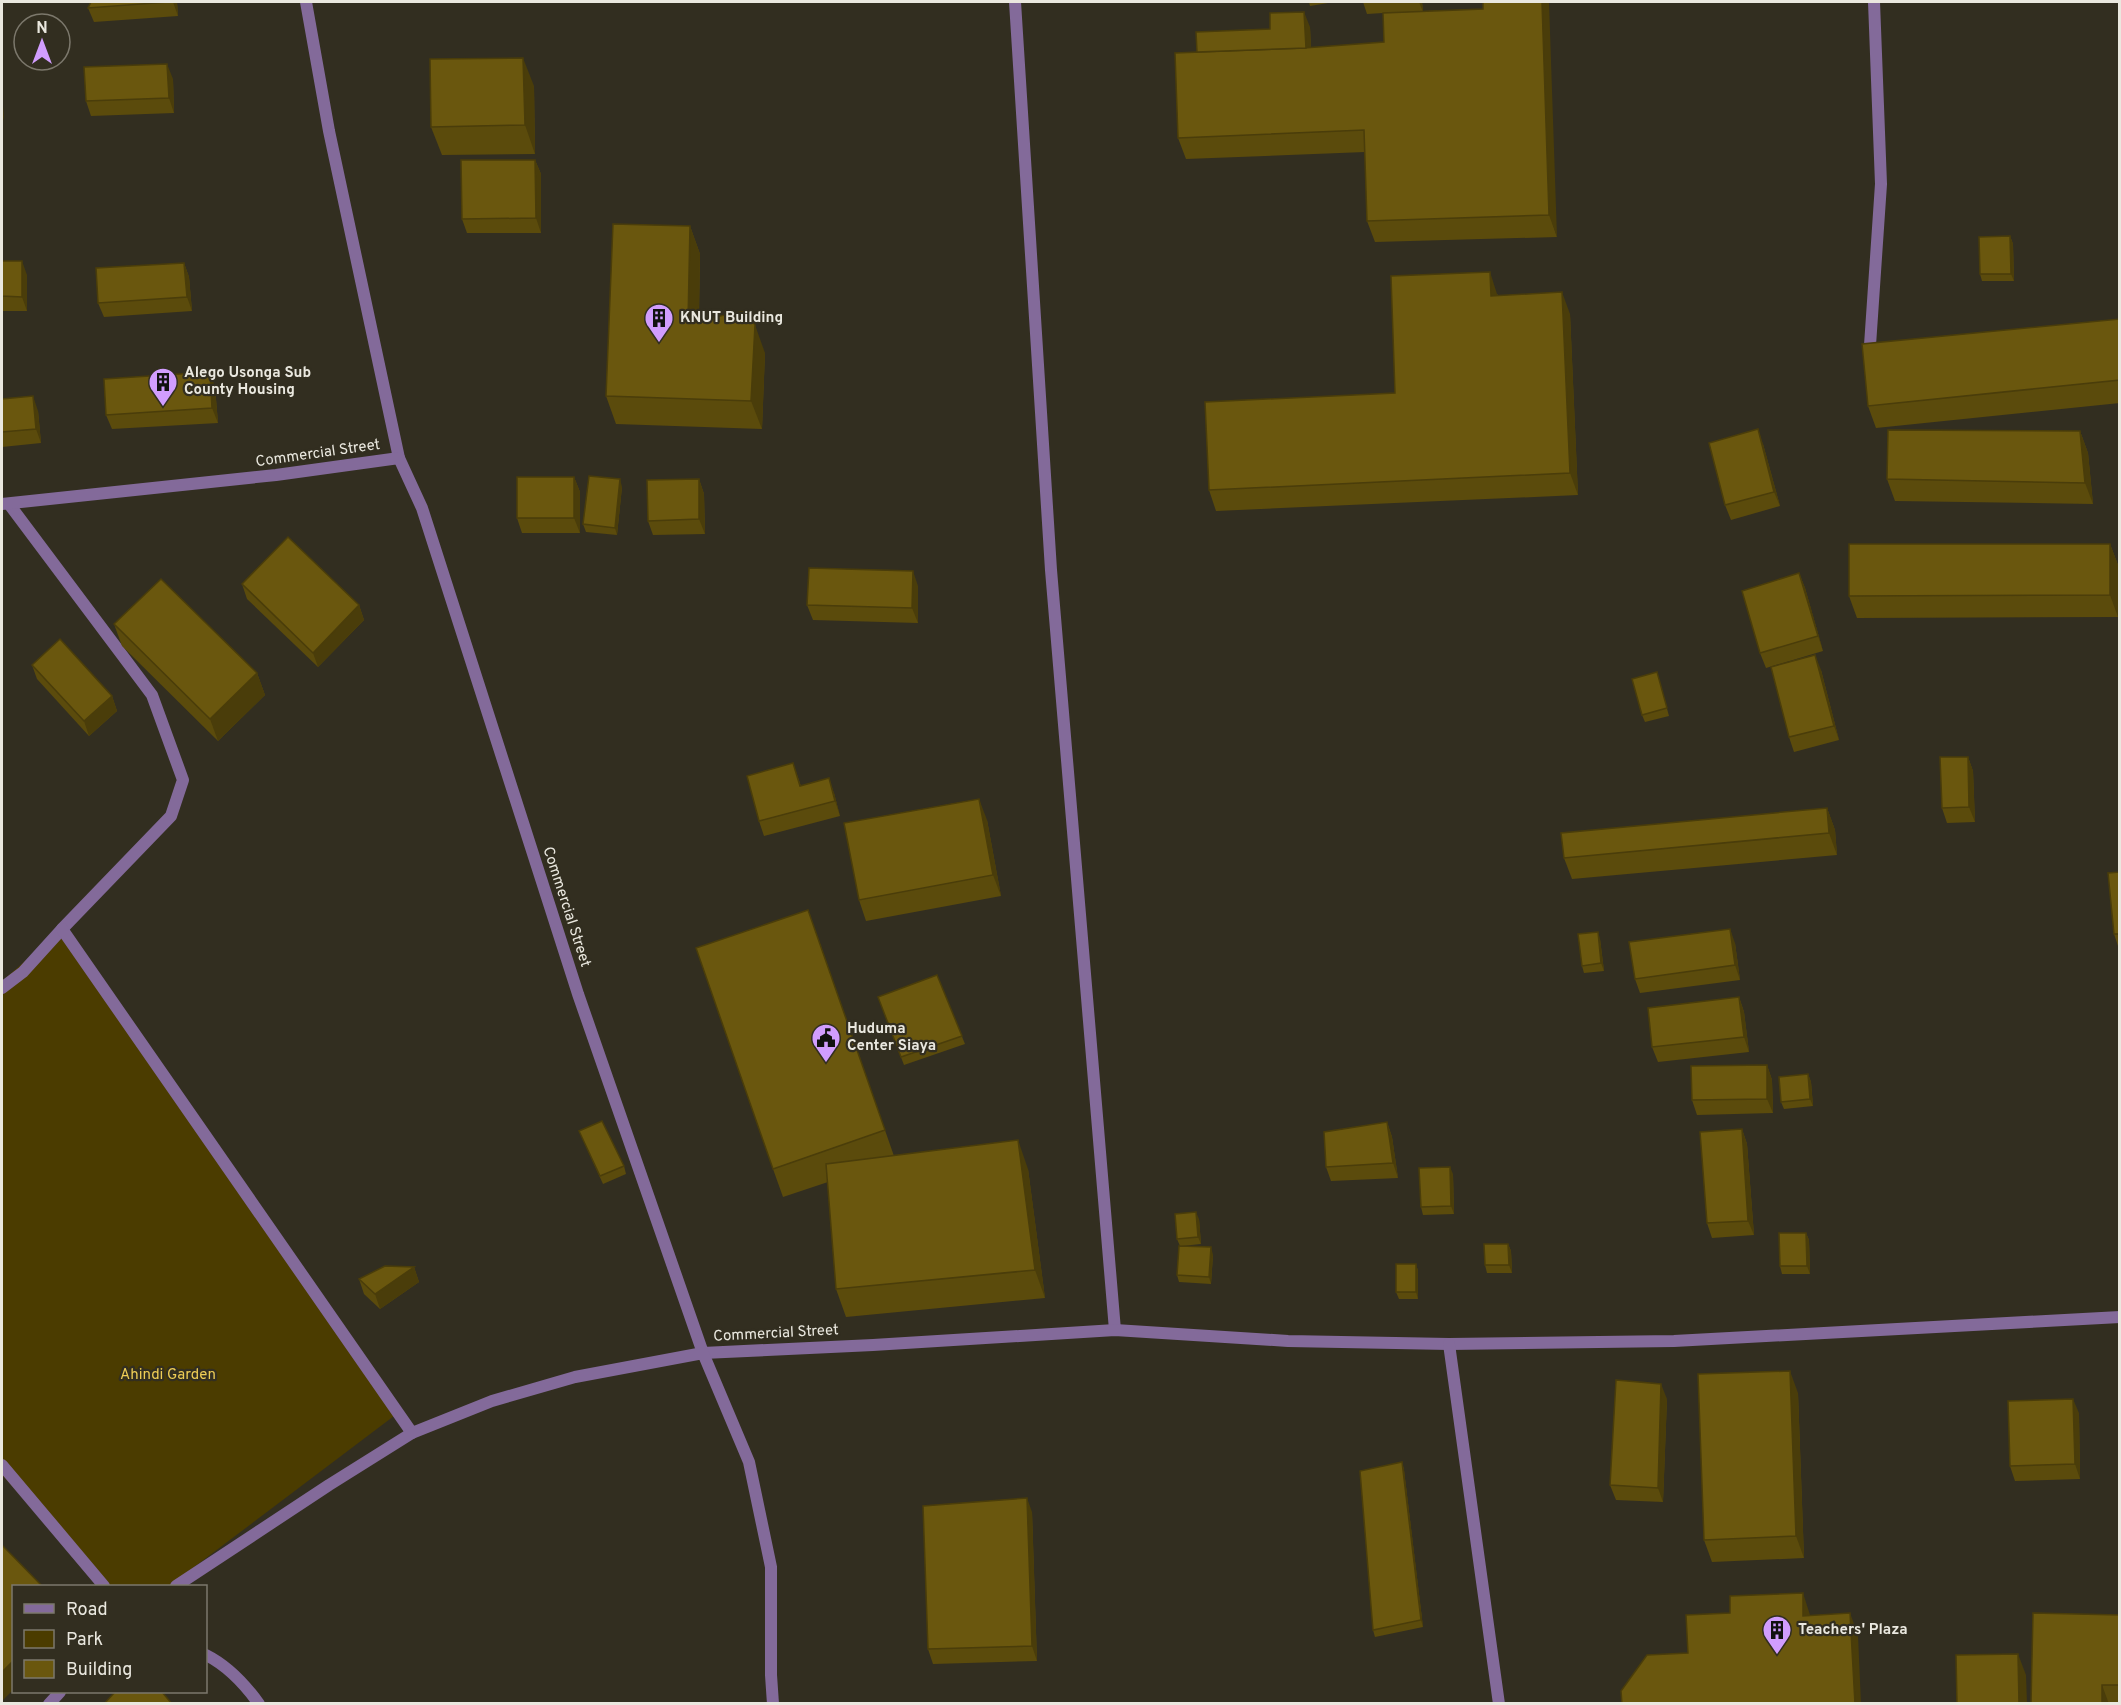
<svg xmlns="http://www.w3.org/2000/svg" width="2121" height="1705" font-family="Overpass,sans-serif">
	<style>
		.green { fill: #4b3c00 }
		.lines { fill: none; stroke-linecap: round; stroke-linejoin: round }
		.lane { stroke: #836a9a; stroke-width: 12 }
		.street { stroke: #836a9a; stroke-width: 12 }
		.wall { fill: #5b4b0c }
		.shaded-wall { fill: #4a3d0a }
		.building { fill: #6a570e; stroke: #4a3d0a; stroke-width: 1.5 }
		.labels { text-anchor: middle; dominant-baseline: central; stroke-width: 4.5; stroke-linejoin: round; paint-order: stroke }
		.poi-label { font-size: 15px; font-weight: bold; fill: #eae8df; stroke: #322e20; text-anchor: start }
		.street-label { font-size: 15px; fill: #eae8df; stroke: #322e20 }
		.park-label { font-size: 15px; fill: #eecd55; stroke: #322e20 }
	</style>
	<rect width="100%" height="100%" fill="#322e20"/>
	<path class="green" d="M62,929L398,1413L169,1586H102L2,1475V981Z"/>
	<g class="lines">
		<path class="lane" d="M2,988L23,972L62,929L171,816L183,780L152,695L9,504"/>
		<g class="street">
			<path d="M306,2L329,131L399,458"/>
			<path d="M1015,2L1051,570L1115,1330"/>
			<path d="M1869,360L1881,184L1874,2"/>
			<path d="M2,504L276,475L399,458L422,508L578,994L703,1353L873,1345L1115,1330L1288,1341L1449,1344L1674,1341L2120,1317"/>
			<path d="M62,929L412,1433"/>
			<path d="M1449,1344L1499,1704"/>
			<path d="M2,1465L104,1586"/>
			<path d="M176,1586L329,1485L412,1433L492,1401L575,1377L703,1353L749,1462L771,1567V1675L773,1704"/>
			<path d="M206,1655C228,1666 244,1683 259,1704"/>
			<path d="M49,1704L60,1692"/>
		</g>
	</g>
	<g class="wall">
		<path d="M91,2H177L178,16L94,22L88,8Z"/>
		<path d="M1309,2H1334L1310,6Z"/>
		<path d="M1363,2H1436H1422L1423,11L1483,9L1557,237L1375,242L1367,221L1365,152L1186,159L1178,138L1197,52L1270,29L1310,27L1311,48L1384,42L1383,13L1367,14Z"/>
		<path d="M173,79L174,113L91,116L86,101Z"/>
		<path d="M534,86L535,154L442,155L431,127Z"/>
		<path d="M535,160L541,174V233H467L462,219Z"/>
		<path d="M690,226L700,254L699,320L765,353L762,429L616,424L606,396Z"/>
		<path d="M2010,236L2013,244L2014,281H1982L1980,274Z"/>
		<path d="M2,261L27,275V311H2Z"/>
		<path d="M184,263L189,277L192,311L104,317L98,303Z"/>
		<path d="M1497,294L1498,295L1570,314L1578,495L1216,511L1209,490L1395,393Z"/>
		<path d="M2120,319V403L1876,428L1868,406Z"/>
		<path d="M215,387L218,423L112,429L106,415Z"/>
		<path d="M2,399L38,411L41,443L2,447Z"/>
		<path d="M2080,431L2088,453L2093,504L1895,501L1887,479Z"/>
		<path d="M1763,444L1780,506L1731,520L1725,505Z"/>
		<path d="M574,477L580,492V533H522L517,518Z"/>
		<path d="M699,479L704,494L705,534L653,535L648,521Z"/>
		<path d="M622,487L617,535L586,532L583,524Z"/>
		<path d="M2110,544L2118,565V617L1857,618L1849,596Z"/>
		<path d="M1799,573L1805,588L1823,651L1766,668L1760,653Z"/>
		<path d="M242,584L359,605L364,620L318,667L247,599Z"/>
		<path d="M918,586V623L813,620L807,605Z"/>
		<path d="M114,624L257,673L265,695L218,741L122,646Z"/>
		<path d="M32,665L112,696L117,711L89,736L37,679Z"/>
		<path d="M1821,670L1839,740L1794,752L1789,737Z"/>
		<path d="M1657,672L1669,716L1645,722L1642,715Z"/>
		<path d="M1968,757L1973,771L1975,822L1947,823L1942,808Z"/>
		<path d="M793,763L801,786L834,793L840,816L764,836L759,821Z"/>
		<path d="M1827,808L1835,830L1837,855L1572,879L1564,858Z"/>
		<path d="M987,820L1001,896L866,921L859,900Z"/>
		<path d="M2120,872V949H2119L2114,934Z"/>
		<path d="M818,938L894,1156L1028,1169L1045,1298L846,1317L836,1289L828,1182L783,1197L773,1169Z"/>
		<path d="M1600,939L1604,971L1584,973L1582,966Z"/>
		<path d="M1735,943L1740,980L1640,993L1635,979Z"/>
		<path d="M937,975L965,1044L904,1065L878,997Z"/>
		<path d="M1739,997L1744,1012L1749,1052L1658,1062L1652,1047Z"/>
		<path d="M1767,1065L1772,1080L1773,1113L1697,1115L1692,1100Z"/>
		<path d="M1808,1074L1811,1082L1813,1106L1784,1109L1781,1102Z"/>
		<path d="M1387,1122L1392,1137L1398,1178L1331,1181L1326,1167Z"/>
		<path d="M1742,1129L1747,1144L1754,1235L1712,1238L1707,1223Z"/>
		<path d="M579,1131L624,1166L626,1174L603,1184Z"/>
		<path d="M1453,1174L1454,1214L1423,1215L1421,1207Z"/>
		<path d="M1199,1219L1201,1244L1182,1246L1213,1255L1211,1284L1179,1282L1177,1275L1180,1246L1177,1239Z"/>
		<path d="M1806,1233L1809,1240L1810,1274H1782L1780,1266Z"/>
		<path d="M1508,1244L1511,1251L1512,1273H1487L1485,1265Z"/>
		<path d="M1416,1264L1418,1271V1299H1399L1396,1292Z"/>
		<path d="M414,1267L419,1282L380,1309L364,1294L359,1279Z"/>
		<path d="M1798,1393L1804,1558L1712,1562L1704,1540Z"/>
		<path d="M1667,1399L1663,1502L1616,1500L1610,1485Z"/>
		<path d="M2079,1413L2080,1479L2015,1481L2010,1466Z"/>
		<path d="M1402,1462L1404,1470L1423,1627L1375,1637L1373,1630Z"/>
		<path d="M1032,1512L1037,1661L933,1664L928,1649Z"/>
		<path d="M2120,1615V1704H2031Z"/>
	</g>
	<g class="shaded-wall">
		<path d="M173,2H177L178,16Z"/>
		<path d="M1419,2H1422L1423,12Z"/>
		<path d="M1542,2H1549L1557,237L1549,215Z"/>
		<path d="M1304,12L1310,27L1312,70L1306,55Z"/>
		<path d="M523,58L534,86L535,154L525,125Z"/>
		<path d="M167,64L173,79L174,113L169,98Z"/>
		<path d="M2,89V91L4,121L2,113Z"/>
		<path d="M535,160L541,174V233L536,218Z"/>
		<path d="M690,226L700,254L698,350L688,322Z"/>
		<path d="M2010,236L2013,244L2014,281L2011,274Z"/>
		<path d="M22,261L27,275V311L22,297Z"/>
		<path d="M184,263L189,277L192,311L187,297Z"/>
		<path d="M1490,272L1497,294L1499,317L1491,296Z"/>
		<path d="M1562,292L1570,314L1578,495L1570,473Z"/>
		<path d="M755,325L765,353L762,429L751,401Z"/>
		<path d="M210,372L215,387L218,423L212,408Z"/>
		<path d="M33,396L38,411L41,443L36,429Z"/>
		<path d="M1758,429L1763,444L1780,506L1774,492Z"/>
		<path d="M2080,431L2088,453L2093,504L2085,483Z"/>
		<path d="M574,477L580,492V533L574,518Z"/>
		<path d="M620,479L622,487L617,535L615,528Z"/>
		<path d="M699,479L704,494L705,534L699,519Z"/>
		<path d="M2110,544L2118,565V617L2110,595Z"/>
		<path d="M913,571L918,586V623L912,608Z"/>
		<path d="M1799,573L1805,588L1823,651L1818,636Z"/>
		<path d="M359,605L364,620L318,667L313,653Z"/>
		<path d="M1815,655L1821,670L1839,740L1834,726Z"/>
		<path d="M257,673L265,695L218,741L210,719Z"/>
		<path d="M112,696L117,711L89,736L84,721Z"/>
		<path d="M1968,757L1973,771L1975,822L1969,807Z"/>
		<path d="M829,778L834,793L840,816L835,801Z"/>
		<path d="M979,799L987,820L1001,896L993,875Z"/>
		<path d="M1827,808L1835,830L1837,855L1829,833Z"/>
		<path d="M1730,929L1735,943L1740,980L1735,965Z"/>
		<path d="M1598,932L1600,939L1604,971L1601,963Z"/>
		<path d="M1739,997L1744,1012L1749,1052L1744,1037Z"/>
		<path d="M1767,1065L1772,1080L1773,1113L1767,1099Z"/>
		<path d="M1808,1074L1811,1082L1813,1106L1810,1099Z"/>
		<path d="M1387,1122L1392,1137L1398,1178L1393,1163Z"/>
		<path d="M1742,1129L1747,1144L1754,1235L1748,1221Z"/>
		<path d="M1018,1140L1028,1169L1045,1298L1035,1270Z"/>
		<path d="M1450,1167L1453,1174L1454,1214L1451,1206Z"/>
		<path d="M1196,1212L1199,1219L1201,1244L1198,1237Z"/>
		<path d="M1806,1233L1809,1240L1810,1274L1807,1266Z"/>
		<path d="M1508,1244L1511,1251L1512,1273L1509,1265Z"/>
		<path d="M1211,1247L1213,1255L1211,1284L1209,1277Z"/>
		<path d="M1416,1264L1418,1271V1299L1416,1292Z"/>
		<path d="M414,1267L419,1282L380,1309L375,1294Z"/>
		<path d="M1790,1371L1798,1393L1804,1558L1796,1536Z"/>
		<path d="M1661,1384L1667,1399L1663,1502L1658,1488Z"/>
		<path d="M2073,1399L2079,1413L2080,1479L2075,1464Z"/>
		<path d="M1402,1462L1404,1470L1423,1627L1421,1620Z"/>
		<path d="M1027,1498L1032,1512L1037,1661L1032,1646Z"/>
		<path d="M1803,1593L1810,1615L1811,1637L1803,1616Z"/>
		<path d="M1850,1613L1858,1635L1861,1704H1855Z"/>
		<path d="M2018,1654L2026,1675L2027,1704H2019Z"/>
		<path d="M14,1660V1689L2,1701V1672Z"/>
		<path d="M2102,1685L2109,1704H2102Z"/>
	</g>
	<g class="building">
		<path d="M91,2H168L88,8Z"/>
		<path d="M1483,2H1542L1549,215L1367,221L1364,130L1178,138L1175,53L1304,48L1384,42L1383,13L1483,9Z"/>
		<path d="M1304,12L1306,48L1197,52L1196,32L1270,29V13Z"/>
		<path d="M523,58L525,125L431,127L430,59Z"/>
		<path d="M167,64L169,98L86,101L84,67Z"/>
		<path d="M461,160H535L536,218L462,219Z"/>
		<path d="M613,224L690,226L688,322L746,311L755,325L751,401L606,396Z"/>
		<path d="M2010,236L2011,274H1980L1979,237Z"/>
		<path d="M2,261H22V297L2,296Z"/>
		<path d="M184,263L187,297L98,303L96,268Z"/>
		<path d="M1490,272L1491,296L1562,292L1570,473L1209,490L1205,402L1395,393L1391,276Z"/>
		<path d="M2120,319V380L1868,406L1862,344Z"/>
		<path d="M210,372L212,408L106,415L104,379Z"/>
		<path d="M33,396L36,429L2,432V399Z"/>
		<path d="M1758,429L1774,492L1725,505L1709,443Z"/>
		<path d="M1888,430L2080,431L2085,483L1887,479Z"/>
		<path d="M589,476L620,479L615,528L583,524Z"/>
		<rect x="517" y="477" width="57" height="41"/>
		<path d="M699,479V519L648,521L647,480Z"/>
		<path d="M288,537L359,605L313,653L242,584Z"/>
		<path d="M1849,544H2110V595L1849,596Z"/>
		<path d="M809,568L913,571L912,608L807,605Z"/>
		<path d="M1799,573L1818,636L1760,653L1742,591Z"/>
		<path d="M161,579L257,673L210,719L114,624Z"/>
		<path d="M60,639L112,696L84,721L32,665Z"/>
		<path d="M1815,655L1834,726L1789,737L1771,667Z"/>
		<path d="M1657,672L1667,708L1642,715L1632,679Z"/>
		<path d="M1940,757H1968L1969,807L1942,808Z"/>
		<path d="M793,763L800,786L829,778L835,801L759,821L747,776Z"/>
		<path d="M979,799L993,875L859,900L844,823Z"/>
		<path d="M1827,808L1829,833L1564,858L1561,833Z"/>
		<path d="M2120,872V934H2114L2108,873Z"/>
		<path d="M808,910L885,1130L773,1169L696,948Z"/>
		<path d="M1730,929L1735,965L1635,979L1629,942Z"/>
		<path d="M1598,932L1601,963L1582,966L1578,934Z"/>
		<path d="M937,975L962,1036L901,1057L878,997Z"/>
		<path d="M1739,997L1744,1037L1652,1047L1648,1008Z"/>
		<path d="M1767,1065V1099L1692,1100L1691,1066Z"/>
		<path d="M1808,1074L1810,1099L1781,1102L1779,1077Z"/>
		<path d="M602,1121L624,1166L600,1176L579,1131Z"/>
		<path d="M1387,1122L1393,1163L1326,1167L1324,1132Z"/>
		<path d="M1742,1129L1748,1221L1707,1223L1700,1132Z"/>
		<path d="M1018,1140L1035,1270L836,1289L826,1164Z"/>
		<path d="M1450,1167L1451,1206L1421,1207L1419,1168Z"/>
		<path d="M1196,1212L1198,1237L1177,1239L1175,1214Z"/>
		<path d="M1779,1233H1806L1807,1266H1780Z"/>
		<path d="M1484,1244H1508L1509,1265H1485Z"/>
		<path d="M1179,1246L1211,1247L1209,1277L1177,1275Z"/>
		<rect x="1396" y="1264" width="20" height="28"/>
		<path d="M385,1266L414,1267L375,1294L359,1279Z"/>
		<path d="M1790,1371L1796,1536L1704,1540L1698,1374Z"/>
		<path d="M1616,1380L1661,1384L1658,1488L1610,1485Z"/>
		<path d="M2073,1399L2075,1464L2010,1466L2008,1401Z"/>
		<path d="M1402,1462L1421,1620L1373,1630L1360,1471Z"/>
		<path d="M1027,1498L1032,1646L928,1649L923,1506Z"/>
		<path d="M2,1545L43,1587H14V1660L2,1672Z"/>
		<path d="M1803,1593V1616L1850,1613L1855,1704H1622L1621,1691L1647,1655L1688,1653L1686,1615L1730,1613V1596Z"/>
		<path d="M2033,1613L2120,1615V1685H2102V1704H2031Z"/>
		<path d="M2018,1654L2019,1704H1957L1956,1655Z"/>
		<path d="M115,1692H162L172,1704H104Z"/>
	</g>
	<defs>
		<g id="building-pin" transform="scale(1.5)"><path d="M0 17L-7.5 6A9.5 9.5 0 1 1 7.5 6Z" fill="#d19dfe" stroke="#322e20"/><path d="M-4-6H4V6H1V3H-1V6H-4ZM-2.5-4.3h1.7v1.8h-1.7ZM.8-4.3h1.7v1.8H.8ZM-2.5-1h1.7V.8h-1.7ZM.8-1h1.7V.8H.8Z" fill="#111"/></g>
		<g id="civic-pin" transform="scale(1.5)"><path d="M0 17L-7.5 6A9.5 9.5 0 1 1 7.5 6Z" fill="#d19dfe" stroke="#322e20"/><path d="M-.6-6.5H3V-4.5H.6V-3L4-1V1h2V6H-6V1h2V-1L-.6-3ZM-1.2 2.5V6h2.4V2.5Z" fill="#111"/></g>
	</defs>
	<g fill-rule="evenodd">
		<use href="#building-pin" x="659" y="318"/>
		<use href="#building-pin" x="163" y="382"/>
		<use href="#civic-pin" x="826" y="1038"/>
		<use href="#building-pin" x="1777" y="1630"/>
	</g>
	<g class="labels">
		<g class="poi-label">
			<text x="680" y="318">KNUT Building</text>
			<text x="184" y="373">Alego Usonga Sub<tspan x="184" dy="17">County Housing</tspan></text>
			<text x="847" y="1029">Huduma<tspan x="847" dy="17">Center Siaya</tspan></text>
			<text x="1798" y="1630">Teachers' Plaza</text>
		</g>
		<g class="street-label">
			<text transform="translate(318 454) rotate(-8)">Commercial Street</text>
			<text transform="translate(566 907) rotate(72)">Commercial Street</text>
			<text transform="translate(776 1334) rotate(-3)">Commercial Street</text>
		</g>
		<g class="park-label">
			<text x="168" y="1375">Ahindi Garden</text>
		</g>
	</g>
	<rect width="2121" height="1705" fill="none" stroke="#eae8df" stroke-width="6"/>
	<rect x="12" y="1585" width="195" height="108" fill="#322e20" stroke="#7c786c" stroke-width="1.5"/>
	<rect x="24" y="1604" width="30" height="9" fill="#836a9a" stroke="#7c786c" stroke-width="1.5"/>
	<text x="66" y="1615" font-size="18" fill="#eae8df">Road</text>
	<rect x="24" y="1630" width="30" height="18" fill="#4b3c00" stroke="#7c786c" stroke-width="1.5"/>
	<text x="66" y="1645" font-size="18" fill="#eae8df">Park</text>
	<rect x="24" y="1660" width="30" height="18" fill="#6a570e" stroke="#7c786c" stroke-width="1.5"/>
	<text x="66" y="1675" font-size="18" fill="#eae8df">Building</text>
	<g transform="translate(42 42)"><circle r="28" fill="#322e20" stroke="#7c786c" stroke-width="1.5"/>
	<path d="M0-4.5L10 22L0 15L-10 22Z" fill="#d19dfe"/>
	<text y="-9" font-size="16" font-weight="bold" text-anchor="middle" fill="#eae8df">N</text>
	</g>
</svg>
